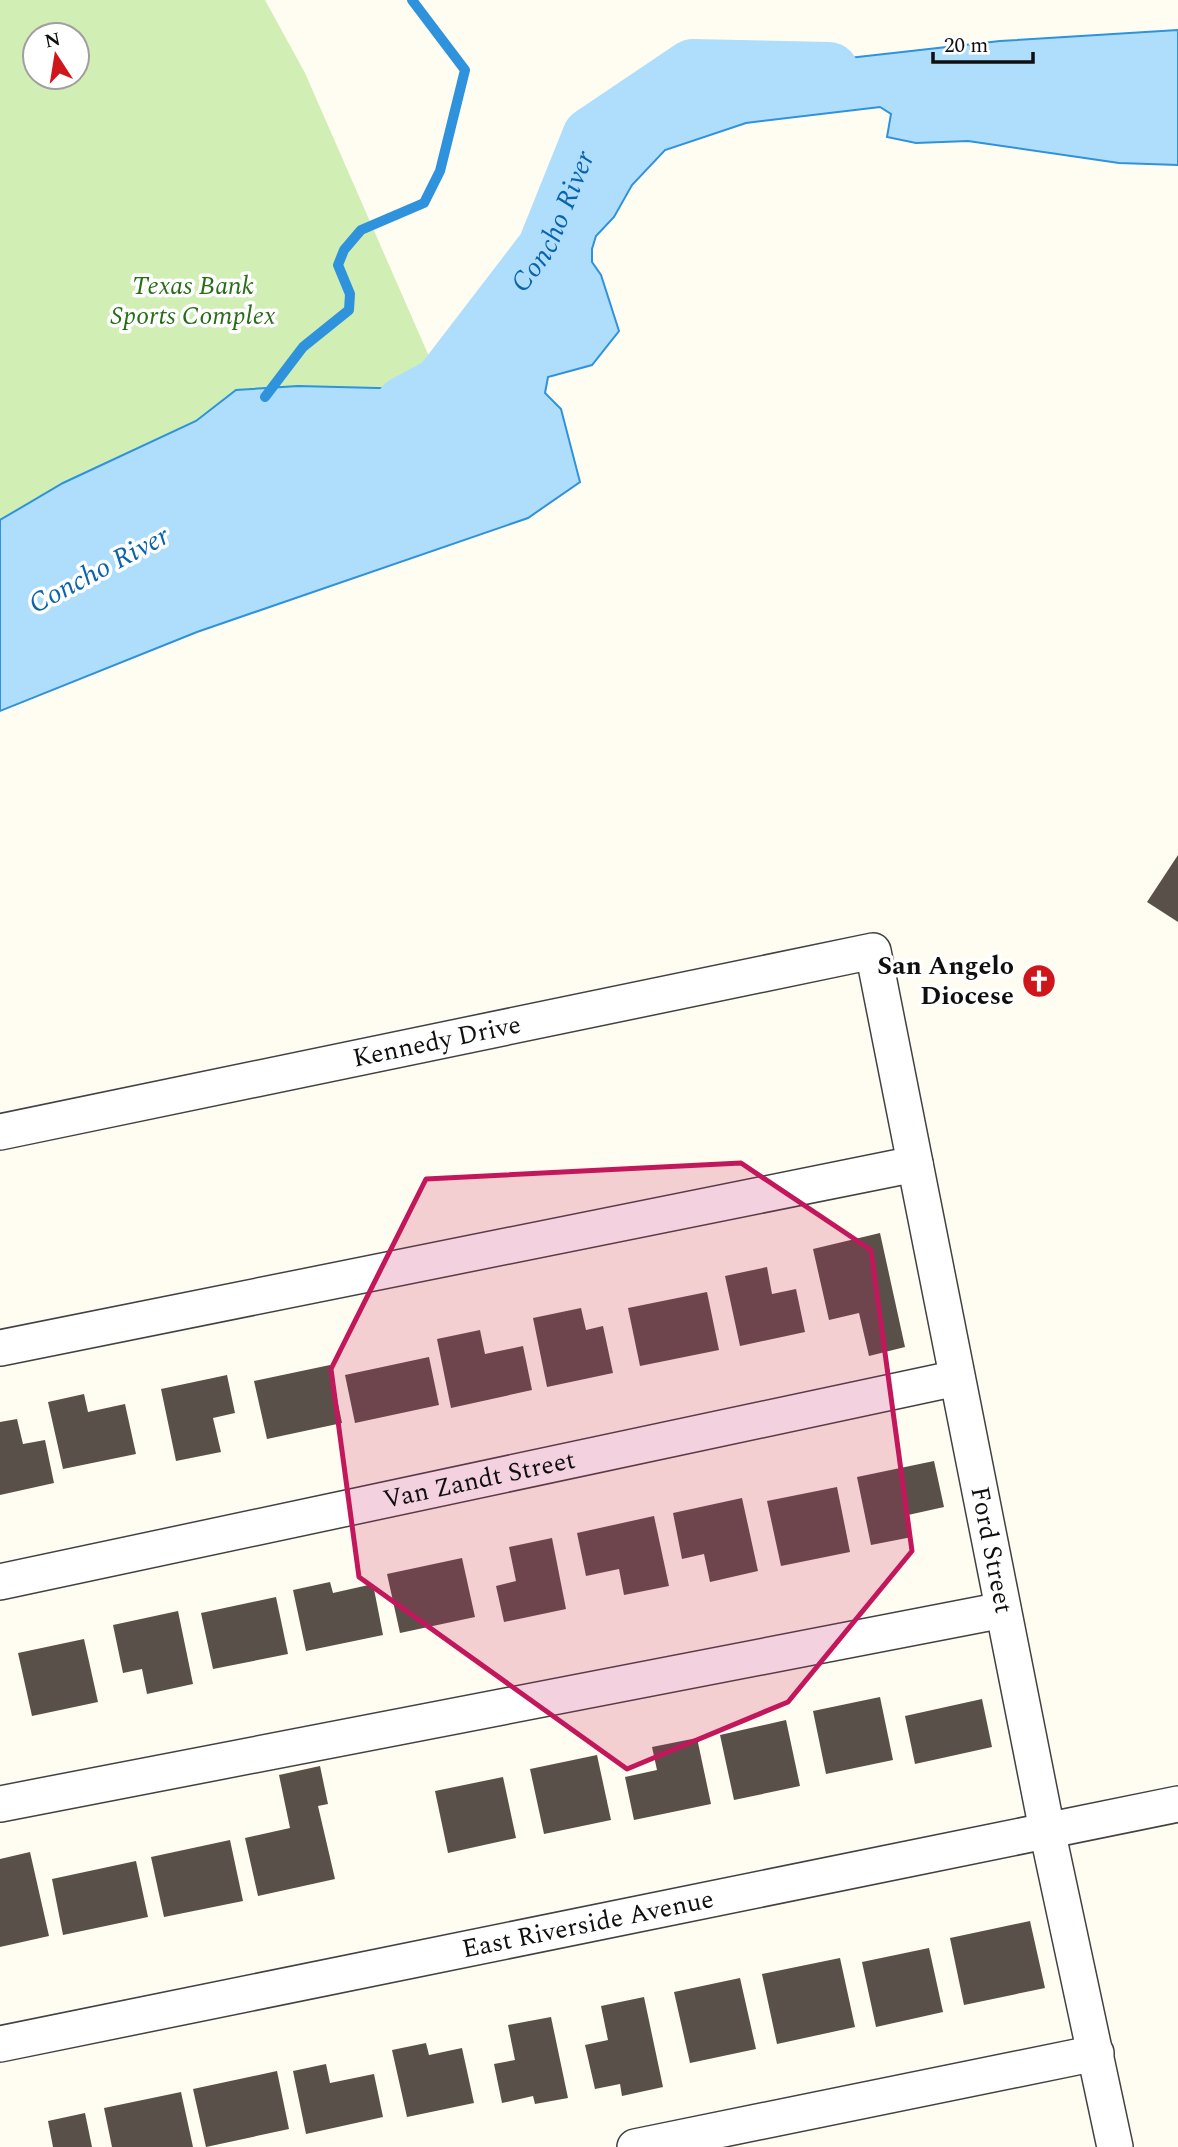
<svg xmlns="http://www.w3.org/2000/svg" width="1178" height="2147" font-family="Spectral,serif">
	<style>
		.green { fill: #d1eeb5; fill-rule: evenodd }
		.water { fill: #afdefd; stroke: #2e92dc; stroke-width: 2 }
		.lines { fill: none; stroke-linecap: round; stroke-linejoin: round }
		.stream { stroke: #2e92dc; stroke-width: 10 }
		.river { stroke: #afdefd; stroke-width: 60 }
		.building { fill: #59504a }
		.minor-casing { stroke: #424242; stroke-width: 38 }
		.minor { stroke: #fff; stroke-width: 35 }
		.marked { fill: #c2185b; fill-opacity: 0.2; stroke: #c2185b; stroke-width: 5; stroke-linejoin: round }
		.labels { text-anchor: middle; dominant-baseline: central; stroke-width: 7; stroke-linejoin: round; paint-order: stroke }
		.park-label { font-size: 26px; font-style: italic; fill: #276e17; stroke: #fff }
		.poi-label { font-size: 26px; font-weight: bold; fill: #0f0f0f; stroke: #fff; text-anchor: end }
		.street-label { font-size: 26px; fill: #0f0f0f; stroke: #fff }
		.water-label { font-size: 28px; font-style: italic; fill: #0a63af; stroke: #fff }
	</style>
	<rect width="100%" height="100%" fill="#fffdf1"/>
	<path class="green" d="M0,0H265L305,73L442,386L0,623ZM35,35H77V77H35Z"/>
	<path class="water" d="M1178,30V165L1119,163L968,141L916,143L887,137L891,114L880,107L746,123L665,150L632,185L614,217L596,236L592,249V262L601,275L619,331L592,365L548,377L545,393L561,409L580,482L528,518L197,632L0,711V520L63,483L196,421L236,390L298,386L417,389L479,345L557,213L632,110L677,88L751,69L1000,41Z"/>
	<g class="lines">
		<path class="stream" d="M265,397L303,347L349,310L350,294L338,265L344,250L361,230L424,203L440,171L465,70L412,0"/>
		<path class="river" id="s1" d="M405,406L442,386L547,249L592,137L693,69L829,72"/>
	</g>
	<g class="building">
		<path d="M1178,855V922L1147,902Z"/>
		<path d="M880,1233L905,1347L869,1356L859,1313L829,1320L813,1249Z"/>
		<path d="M767,1267L772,1294L796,1289L805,1332L740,1346L725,1276Z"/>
		<path d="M707,1292L719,1350L640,1366L628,1308Z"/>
		<path d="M581,1308L586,1330L603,1326L613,1373L547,1387L533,1318Z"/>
		<path d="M480,1330L485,1354L523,1346L532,1390L451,1408L437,1339Z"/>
		<path d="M429,1357L439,1405L355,1423L345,1375Z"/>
		<path d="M330,1365L342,1423L267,1439L254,1381Z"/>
		<path d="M227,1375L235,1413L213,1418L221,1452L176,1461L161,1389Z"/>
		<path d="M84,1394L88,1412L125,1404L136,1454L63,1469L48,1402Z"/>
		<path d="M17,1419L23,1444L45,1440L54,1483L0,1495V1422Z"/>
		<path d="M934,1461L944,1507L908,1515L912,1537L871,1545L857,1477Z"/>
		<path d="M837,1487L850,1552L781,1566L767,1501Z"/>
		<path d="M742,1498L758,1571L710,1582L704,1554L682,1559L673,1513Z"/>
		<path d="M654,1516L669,1586L624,1595L619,1569L586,1576L577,1533Z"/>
		<path d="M552,1538L566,1609L504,1622L496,1586L516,1581L509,1547Z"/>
		<path d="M462,1558L475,1617L400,1633L387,1574Z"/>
		<path d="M330,1582L333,1593L373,1584L383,1635L306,1651L293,1590Z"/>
		<path d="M276,1597L288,1654L213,1669L201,1613Z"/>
		<path d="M178,1611L193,1684L147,1694L142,1669L123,1673L113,1625Z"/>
		<path d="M84,1639L98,1702L32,1716L18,1653Z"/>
		<path d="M880,1697L893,1760L826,1774L813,1711Z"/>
		<path d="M982,1699L992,1747L915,1764L905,1716Z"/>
		<path d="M786,1720L800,1786L734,1800L720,1735Z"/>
		<path d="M697,1738L711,1804L634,1820L625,1777L657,1770L652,1747Z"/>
		<path d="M597,1755L611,1820L544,1834L530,1769Z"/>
		<path d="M320,1766L328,1804L318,1806L335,1879L258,1896L245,1838L290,1828L279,1775Z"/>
		<path d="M503,1777L516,1838L448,1853L435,1791Z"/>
		<path d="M230,1840L243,1901L164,1917L151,1857Z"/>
		<path d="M30,1852L49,1936L0,1947V1859Z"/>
		<path d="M136,1861L148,1917L63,1935L52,1879Z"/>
		<path d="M1030,1921L1045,1988L964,2005L950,1938Z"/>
		<path d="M929,1948L943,2012L876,2027L862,1962Z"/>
		<path d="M840,1958L855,2027L777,2044L762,1974Z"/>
		<path d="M740,1978L756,2049L690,2063L674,1992Z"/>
		<path d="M644,1997L663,2087L622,2096L620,2084L595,2089L585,2045L608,2040L601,2006Z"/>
		<path d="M551,2017L568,2098L535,2104L533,2096L502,2103L494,2064L515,2060L508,2025Z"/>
		<path d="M426,2043L429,2055L462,2048L474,2103L407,2117L392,2050Z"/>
		<path d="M326,2064L330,2083L374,2074L383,2117L306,2134L293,2071Z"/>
		<path d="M277,2071L289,2129L206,2147L193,2089Z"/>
		<path d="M181,2092L193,2147H112L104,2108Z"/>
		<path d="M85,2113L92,2147H53L48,2121Z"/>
	</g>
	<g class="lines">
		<g class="minor-casing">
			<g id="minor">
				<path id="s2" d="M0,1132L873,951L1047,1830L1115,2147"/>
				<path d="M0,1348L915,1164"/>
				<path id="s3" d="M0,1582L957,1378"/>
				<path d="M0,1804L1003,1610"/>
				<path id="s4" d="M0,2044L1178,1804"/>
				<path d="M635,2147L1096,2053"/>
			</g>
		</g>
		<use href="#minor" class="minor"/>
	</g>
	<path class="marked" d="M741,1163L871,1250L912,1551L788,1702L627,1769L359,1577L331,1369L426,1179Z"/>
	<defs>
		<g id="church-disc" transform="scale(1.75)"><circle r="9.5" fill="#cf171b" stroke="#fff"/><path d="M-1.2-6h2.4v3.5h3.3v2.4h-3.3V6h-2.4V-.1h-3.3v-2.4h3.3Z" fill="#fff"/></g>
	</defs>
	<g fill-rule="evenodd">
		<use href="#church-disc" x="1039" y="981"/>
	</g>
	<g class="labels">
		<g class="park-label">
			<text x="193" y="286">Texas Bank<tspan x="193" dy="30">Sports Complex</tspan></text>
		</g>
		<g class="poi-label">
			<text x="1014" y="966">San Angelo<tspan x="1014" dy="30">Diocese</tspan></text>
		</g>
		<g class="street-label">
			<text stroke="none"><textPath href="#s2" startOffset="446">Kennedy Drive</textPath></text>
			<text stroke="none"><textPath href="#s3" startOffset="490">Van Zandt Street</textPath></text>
			<text stroke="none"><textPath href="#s2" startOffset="1502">Ford Street</textPath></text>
			<text stroke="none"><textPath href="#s4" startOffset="600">East Riverside Avenue</textPath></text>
		</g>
		<g class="water-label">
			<text stroke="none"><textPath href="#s1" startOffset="242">Concho River</textPath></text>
			<text transform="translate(99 570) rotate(-28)">Concho River</text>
		</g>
	</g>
	<g transform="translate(56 56) rotate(348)"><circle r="33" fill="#ffffff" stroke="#9f9f9f" stroke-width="2"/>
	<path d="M0-5L12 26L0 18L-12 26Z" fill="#cf171b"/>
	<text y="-10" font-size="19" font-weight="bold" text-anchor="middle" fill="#0f0f0f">N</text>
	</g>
	<path d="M933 52v10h100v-10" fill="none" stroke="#0f0f0f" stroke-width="3.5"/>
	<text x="944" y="52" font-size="21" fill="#0f0f0f" stroke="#ffffff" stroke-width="5" paint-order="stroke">20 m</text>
</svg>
